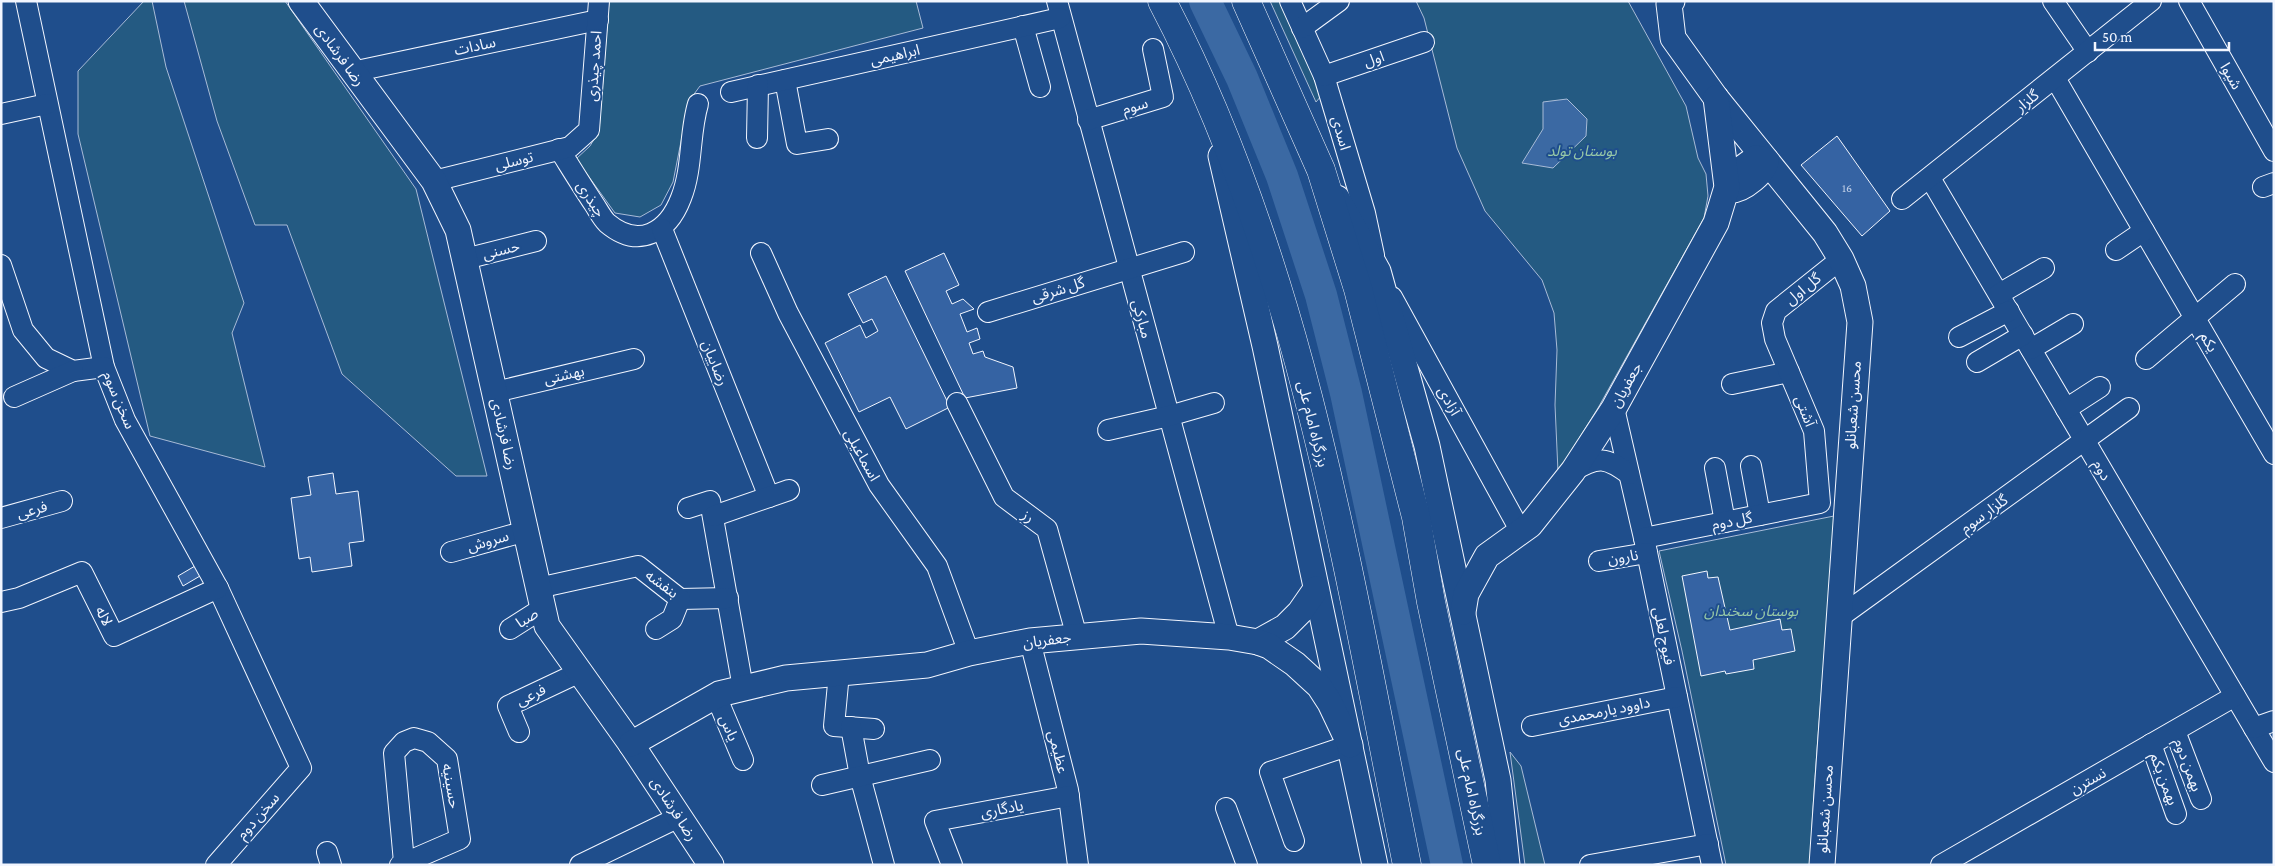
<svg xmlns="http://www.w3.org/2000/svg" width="2275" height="866" font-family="'Crimson Pro','Noto Sans Arabic',serif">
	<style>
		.green { fill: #245a82; stroke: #a8bbd7 }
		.water { fill: #3b69a3; stroke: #a8bbd7 }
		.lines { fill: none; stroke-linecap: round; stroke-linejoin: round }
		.river { stroke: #3b69a3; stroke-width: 32 }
		.building { fill: #3563a3; stroke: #f2f6ff }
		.minor-casing { stroke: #f2f6ff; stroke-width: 22 }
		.major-casing { stroke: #f2f6ff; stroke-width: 27 }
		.highway-casing { stroke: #f2f6ff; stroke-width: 29 }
		.minor { stroke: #1f4e8c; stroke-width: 20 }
		.major { stroke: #1f4e8c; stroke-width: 25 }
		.highway { stroke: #1f4e8c; stroke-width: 28 }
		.labels { text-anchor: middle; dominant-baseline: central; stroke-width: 4; stroke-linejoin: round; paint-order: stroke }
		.number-label { font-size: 12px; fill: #c3d1e8 }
		.street-label { font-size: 15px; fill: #f2f6ff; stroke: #1f4e8c }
		.park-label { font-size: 15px; font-style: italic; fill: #97c8a6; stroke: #1f4e8c }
	</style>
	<rect width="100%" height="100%" fill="#1f4e8c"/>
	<g class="green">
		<path d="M144,1H152L166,67L244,303L232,333L265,467L150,436L78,134V71Z"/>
		<path d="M184,1H285L416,189L487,476H456L342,374L287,225H255L217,121Z"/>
		<path d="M609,1H916L923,28L700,86L689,101L673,182L661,205L640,217L615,213L576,159L590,146L599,131Z"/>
		<path d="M1270,1H1280L1322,95L1316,102Z"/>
		<path d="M1416,1H1628L1686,106L1698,158L1706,174L1708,196L1704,218L1598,408L1558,472L1555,405L1557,350L1554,313L1542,280L1485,211L1457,148L1424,18Z"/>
		<path d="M1834,516C1828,632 1815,748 1810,865H1726L1682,651L1659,551Z"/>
		<path d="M1510,752L1521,766L1545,865H1525Z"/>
	</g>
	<path class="water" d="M1567,99L1587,119L1586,136L1553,168L1522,163L1543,129V102Z"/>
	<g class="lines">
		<path class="river" d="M1205,1L1242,78L1282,176L1321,295L1346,393L1447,865"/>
	</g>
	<g class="building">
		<path d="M1837,136L1890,211L1862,236L1801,165Z"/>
		<path d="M944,253L959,285L946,291L952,304L963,299L974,309L960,314L967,332L977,328L980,339L969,343L973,354L983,351L985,357L1013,367L1017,388L965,398L905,271Z"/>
		<path d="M886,276L950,407L906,429L890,397L859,412L825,343L860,325L866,338L878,331L872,319L863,323L848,294Z"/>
		<path d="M333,473L336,494L358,491L364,541L349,543L352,566L312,572L310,557L299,559L291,498L311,495L308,477Z"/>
		<path d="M195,566L200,576L183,586L178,576Z"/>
		<path d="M1707,571L1708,578L1718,577L1730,630L1780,619L1782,630L1791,629L1795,651L1753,660L1754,669L1726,674L1725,671L1701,676L1682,576Z"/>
	</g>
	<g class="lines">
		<g class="minor-casing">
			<g id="minor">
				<path d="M26,1L104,367L125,420L218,588L301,768L216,865"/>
				<path d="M1057,1L1229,637"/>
				<path d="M1290,1L1324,76L1365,213L1374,255"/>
				<path d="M2053,1L2088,52"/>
				<path d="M2189,1L2274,151"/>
				<path d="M1023,26L1040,87"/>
				<path d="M1302,28L1339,1"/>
				<path d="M352,72L598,20"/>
				<path d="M1324,76L1424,42"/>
				<path d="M2055,78L2274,454"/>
				<path d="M785,80L797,144L828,139"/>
				<path d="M731,92L1060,18"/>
				<path d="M1,114L47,104"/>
				<path d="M1088,120L1163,97L1153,49"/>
				<path d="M757,138L758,85"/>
				<path d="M559,149C571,168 582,186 594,204C598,210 602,218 607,223C639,250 668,232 681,198C693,168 689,134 698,104"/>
				<path d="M1930,178L2274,762"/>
				<path d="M434,181L570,147L589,130L599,1"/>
				<path d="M2263,187L2274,183"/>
				<path d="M1902,199L2151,1"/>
				<path d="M662,229L769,497"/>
				<path d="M2116,250L2144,231"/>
				<path d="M761,253L788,313L879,485L937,566L969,653"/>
				<path d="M465,259L536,241"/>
				<path d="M1,265L23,330L46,358L73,371L104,367"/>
				<path d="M1999,294L2044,268"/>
				<path d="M1392,297L1521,532"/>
				<path d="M988,312L1184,252"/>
				<path d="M1959,337L2009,311"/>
				<path d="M2031,349L2073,324"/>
				<path d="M2146,359L2235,284"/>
				<path d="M1977,362L2023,335"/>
				<path d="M1732,384L1789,372"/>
				<path d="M495,392L634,359"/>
				<path d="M14,397L73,371"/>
				<path d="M957,403L1004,497L1047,529L1077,637"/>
				<path d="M1614,408L1644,538L1712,865"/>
				<path d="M2066,409L2100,387"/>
				<path d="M1108,430L1169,416L1214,403"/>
				<path d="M1751,466L1760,515"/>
				<path d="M1715,468L1725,522"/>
				<path d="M1573,471C1598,456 1606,457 1629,474"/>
				<path d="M688,508L710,501L743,688"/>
				<path d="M714,516L789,490"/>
				<path d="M1,518L62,501"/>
				<path d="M1644,538L1820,503L1814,431L1775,339L1772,323L1776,311L1841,259"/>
				<path d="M451,552L526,531"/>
				<path d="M1599,561L1647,553"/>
				<path d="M538,588L638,566L680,599L728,598"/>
				<path d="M1,602L19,598L82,572L114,636L218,588"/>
				<path d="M1837,619L2129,408"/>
				<path d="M510,629L543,608"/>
				<path d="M656,629L672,619L680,599"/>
				<path d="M1030,641L1068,790L1078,865"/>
				<path d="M839,673L834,726L874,729"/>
				<path d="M716,696L743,760"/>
				<path d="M1532,726L1677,697"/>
				<path d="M851,727L860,776L884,865"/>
				<path d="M2254,728L2274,721"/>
				<path d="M2175,731L2201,799"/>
				<path d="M519,732L508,706L580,672"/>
				<path d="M2151,744L2176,814"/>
				<path d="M822,785L930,760"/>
				<path d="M1226,808L1247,865"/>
				<path d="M1294,841L1270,772L1350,745"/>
				<path d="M327,852L331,865"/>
				<path d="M400,865L460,839L447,759L428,742L414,738L404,742L394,753L404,862"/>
				<path d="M580,865L679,817"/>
				<path d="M952,865L935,821L1069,796"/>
				<path d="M1590,865L1708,844"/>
				<path d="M1941,865L2235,696"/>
			</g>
		</g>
		<g class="major-casing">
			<g id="major">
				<path d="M301,1L434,181L458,230L547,626L631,744L711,865"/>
				<path d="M1672,1L1669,4L1673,38L1716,98L1825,233L1841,259L1853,286L1860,322L1822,865"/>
				<path d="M1221,156L1265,346L1375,865"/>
				<path d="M1756,158L1766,160C1767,171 1742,191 1731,190L1727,187L1730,177Z"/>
				<path d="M1337,198L1378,271L1427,446L1498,780L1507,865"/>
				<path d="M1463,612L1466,594L1487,556L1530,525L1573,471L1614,408L1716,223L1727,187L1716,98"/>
				<path d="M1258,642L1285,627L1300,612L1316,589"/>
				<path d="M631,744L719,694L786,678L927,665L969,653L1030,641L1141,631L1229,637L1258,642L1269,646L1295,664L1319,686L1330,703L1350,745"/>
			</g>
		</g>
		<g class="highway-casing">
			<g id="highway">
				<path d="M1162,1C1302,268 1348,573 1407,865"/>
				<path d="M1246,1L1321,170L1358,289L1416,517L1431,602L1487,865"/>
			</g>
		</g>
		<use href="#minor" class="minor"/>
		<use href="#major" class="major"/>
		<use href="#highway" class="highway"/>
	</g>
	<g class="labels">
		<g class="number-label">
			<text x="1847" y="188">16</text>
		</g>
		<g class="street-label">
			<text transform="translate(475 46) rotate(-12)">سادات</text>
			<text transform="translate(340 55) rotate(54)">رضا فرشادی</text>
			<text transform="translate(895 55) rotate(-13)">ابراهیمی</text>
			<text transform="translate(1374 59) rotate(-19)">اول</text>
			<text transform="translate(594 66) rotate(-86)">احمد چیذری</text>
			<text transform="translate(2231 76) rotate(60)">شیوا</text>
			<text transform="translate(2027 101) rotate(-39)">گلزار</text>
			<text transform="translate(1135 106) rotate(-17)">سوم</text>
			<text transform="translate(1341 133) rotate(74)">اسدی</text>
			<text transform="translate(514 161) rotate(-14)">توسلی</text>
			<text transform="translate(591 199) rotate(57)">چیذری</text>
			<text transform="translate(501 250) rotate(-14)">حسنی</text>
			<text transform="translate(1803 289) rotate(-39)">گل اول</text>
			<text transform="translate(1058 290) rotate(-17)">گل شرقی</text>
			<text transform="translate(1142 319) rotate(75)">مبارکی</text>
			<text transform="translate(2209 342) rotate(60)">یکم</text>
			<text transform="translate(715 363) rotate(68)">رضاییان</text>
			<text transform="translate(564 375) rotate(-13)">بهشتی</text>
			<text transform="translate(1626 385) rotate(-61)">جعفریان</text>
			<text transform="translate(119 400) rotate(67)">سخن سوم</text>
			<text transform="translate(1449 401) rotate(61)">آزادی</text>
			<text transform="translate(1853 405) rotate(-86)">محسن شعبانلو</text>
			<text transform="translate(1805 411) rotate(68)">آشتی</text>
			<text transform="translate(1313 424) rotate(76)">بزرگراه امام علی</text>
			<text transform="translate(504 434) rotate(77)">رضا فرشادی</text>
			<text transform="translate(862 455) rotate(61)">اسماعیلی</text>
			<text transform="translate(2102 470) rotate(60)">دوم</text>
			<text transform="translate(32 510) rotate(-15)">فرعی</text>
			<text transform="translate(1984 514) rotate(-36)">گلزار سوم</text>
			<text transform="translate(1028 516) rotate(35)">رز</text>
			<text transform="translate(1732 521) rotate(-11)">گل دوم</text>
			<text transform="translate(488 541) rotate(-16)">سروش</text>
			<text transform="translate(1623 557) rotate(-9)">نارون</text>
			<text transform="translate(662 584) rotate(36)">بنفشه</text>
			<text transform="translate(104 616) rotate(63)">لاله</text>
			<text transform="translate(527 618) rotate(-33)">صبا</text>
			<text transform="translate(1664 636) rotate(78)">فیوج لعلی</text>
			<text transform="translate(1047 640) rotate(-7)">جعفریان</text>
			<text transform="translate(531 695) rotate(-26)">فرعی</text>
			<text transform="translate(1604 711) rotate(-11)">داوود یارمحمدی</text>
			<text transform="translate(729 728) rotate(67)">یاس</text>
			<text transform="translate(1058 752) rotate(76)">عظیمی</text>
			<text transform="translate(2188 765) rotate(70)">بهمن دوم</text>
			<text transform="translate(2164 779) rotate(70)">بهمن یکم</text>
			<text transform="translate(2088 781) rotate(-30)">نسترن</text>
			<text transform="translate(451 786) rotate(80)">حسینیه</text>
			<text transform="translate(1472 792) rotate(78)">بزرگراه امام علی</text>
			<text transform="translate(674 809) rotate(57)">رضا فرشادی</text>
			<text transform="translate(1002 809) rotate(-11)">یادگاری</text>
			<text transform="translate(1825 809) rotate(-86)">محسن شعبانلو</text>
			<text transform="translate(258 816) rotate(-49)">سخن دوم</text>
		</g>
		<g class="park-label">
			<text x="1582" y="151">بوستان تولد</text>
			<text x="1751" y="611">بوستان سخندان</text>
		</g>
	</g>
	<rect width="2275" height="866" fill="none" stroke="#f2f6ff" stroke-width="5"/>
	<path d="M2095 42v8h134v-8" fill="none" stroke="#f2f6ff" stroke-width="2.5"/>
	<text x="2102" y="42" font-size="15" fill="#f2f6ff" stroke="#1f4e8c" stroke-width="4" paint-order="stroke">50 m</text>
</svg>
